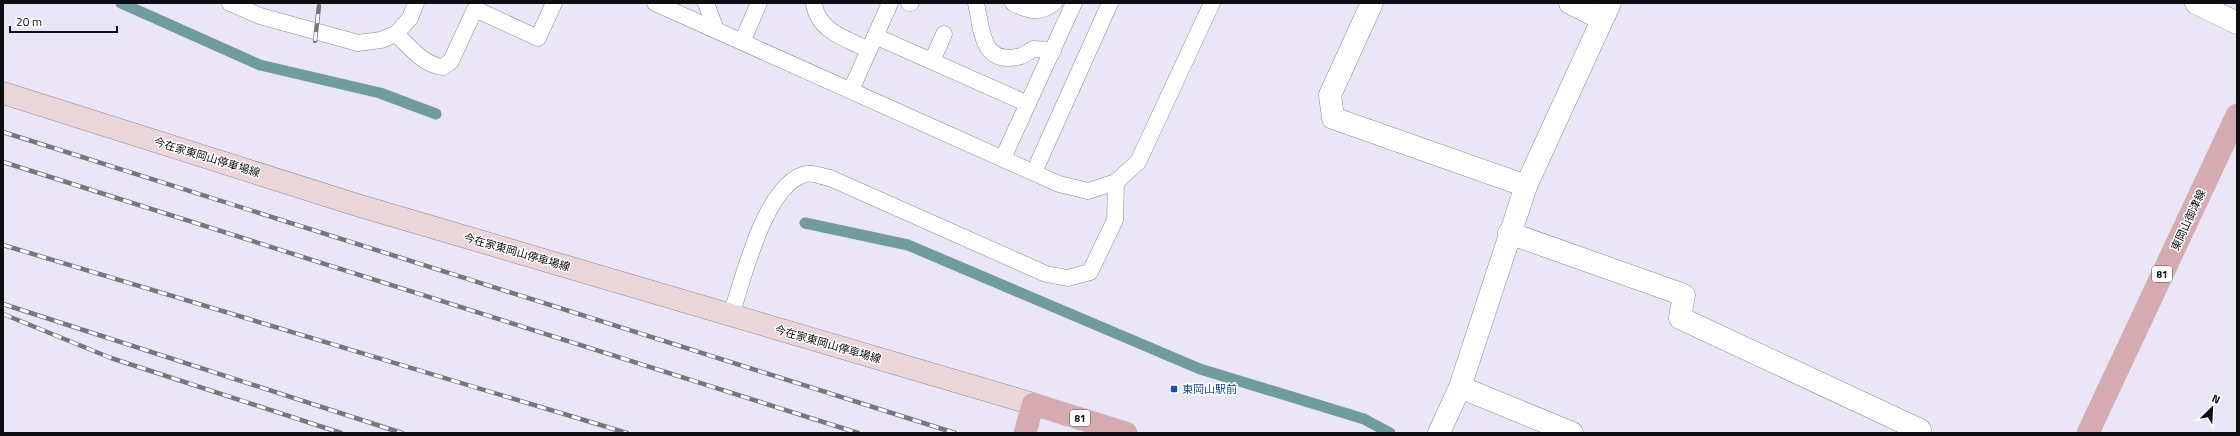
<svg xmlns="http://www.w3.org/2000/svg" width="2240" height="436" font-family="'Titillium Web','Noto Sans JP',sans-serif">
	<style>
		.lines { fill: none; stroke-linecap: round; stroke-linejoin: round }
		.stream { stroke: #709c9e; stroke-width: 11 }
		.lane-casing { stroke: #8c8897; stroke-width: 17 }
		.street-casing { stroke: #8c8897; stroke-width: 23 }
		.secondary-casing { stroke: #8c8897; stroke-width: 23 }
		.primary-casing { stroke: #cfcfd0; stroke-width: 23 }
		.lane { stroke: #fff; stroke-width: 16 }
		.street { stroke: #fff; stroke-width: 22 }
		.secondary { stroke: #ead5d8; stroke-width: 22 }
		.primary { stroke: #d5aab0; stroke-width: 22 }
		.rail-casing { stroke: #787580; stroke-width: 4.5 }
		.rail { stroke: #fff; stroke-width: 3; stroke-dasharray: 9; stroke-linecap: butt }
		.transit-dot { fill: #1a4fb4; stroke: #fff; stroke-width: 1.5 }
		.labels { text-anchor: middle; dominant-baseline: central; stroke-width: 3; stroke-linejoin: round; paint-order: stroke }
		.shield { fill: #fff; stroke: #565659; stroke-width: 1 }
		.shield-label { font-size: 10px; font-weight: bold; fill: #0e0d12 }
		.street-label { font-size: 11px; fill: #0e0d12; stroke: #fff }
		.transit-label { font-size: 11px; fill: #164399; stroke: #fff; text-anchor: start }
	</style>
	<rect width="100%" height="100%" fill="#eae6f7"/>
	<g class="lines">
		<g class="stream">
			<path d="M121,3L260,65L380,93L436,114"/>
			<path d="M805,223L908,245L1200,369L1364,419L1390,433"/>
		</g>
		<g class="lane-casing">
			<g id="lane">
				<path d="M230,3L260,16L358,43L381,40L396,34L410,18L416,3"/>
				<path d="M655,3L1059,184L1088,191L1116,182L1138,162L1212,3"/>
				<path d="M706,3L716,30"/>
				<path d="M814,3C817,31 847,39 869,50"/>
				<path d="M909,3H911"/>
				<path d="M976,3C982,29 981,67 1021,56C1025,55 1030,50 1034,49C1040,49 1047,51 1053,51"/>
				<path d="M1013,3C1029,11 1039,14 1054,3"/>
				<path d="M396,34C410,47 423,65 443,67L451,61L475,9L538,38L554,3"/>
				<path d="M875,36L1028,104"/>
				<path d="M742,42L759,3"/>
				<path d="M932,61L944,34"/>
				<path d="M851,90L890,3"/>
				<path d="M1003,158L1074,3"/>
				<path d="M1034,172L1110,3"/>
				<path d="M731,315C743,280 765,183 806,174C812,172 823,177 830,178L1046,274L1068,278L1090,272L1115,220L1116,182"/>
			</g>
		</g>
		<g class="street-casing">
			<g id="street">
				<path d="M1372,3L1330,95L1333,118L1526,186"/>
				<path d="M1570,3L1602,19"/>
				<path d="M2196,3L2237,23"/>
				<path d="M1509,233L1684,295L1680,318L1920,430L1919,433"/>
				<path d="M1460,387L1572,433"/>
				<path d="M1439,433L1460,387L1526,186L1610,3"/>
			</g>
		</g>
		<g class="secondary-casing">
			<path id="secondary" d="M3,93L357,205L1033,404"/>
		</g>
		<g class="primary-casing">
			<g id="primary">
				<path d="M1025,433L1033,404L1126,433"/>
				<path d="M2088,433L2237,115"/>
			</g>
		</g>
		<use href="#lane" class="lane"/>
		<use href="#street" class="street"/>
		<use href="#secondary" class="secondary"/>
		<use href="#primary" class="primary"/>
		<g class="rail-casing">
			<g id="rail">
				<path d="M315,41L319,6"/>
				<path d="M3,132L955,433"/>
				<path d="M3,162L858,433"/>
				<path d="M3,245L627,433"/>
				<path d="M3,304L402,433"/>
				<path d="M3,314L111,358L341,433"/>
			</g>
		</g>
		<use href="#rail" class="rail"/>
	</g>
	<rect class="transit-dot" x="1170" y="385" width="8" height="8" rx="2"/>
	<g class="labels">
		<g class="shield">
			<rect x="2152" y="266" width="20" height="16" rx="3"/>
			<rect x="1070" y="410" width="20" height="16" rx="3"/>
		</g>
		<g class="shield-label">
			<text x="2162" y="274">81</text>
			<text x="1080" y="418">81</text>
		</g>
		<g class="street-label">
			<text transform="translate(207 157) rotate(17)">今在家東岡山停車場線</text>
			<text transform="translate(2188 220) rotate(-65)">東岡山御津線</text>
			<text transform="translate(517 252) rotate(16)">今在家東岡山停車場線</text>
			<text transform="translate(828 344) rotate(16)">今在家東岡山停車場線</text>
		</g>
		<g class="transit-label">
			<text x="1182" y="389">東岡山駅前</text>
		</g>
	</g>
	<rect width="2240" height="436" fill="none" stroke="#0e0d12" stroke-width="8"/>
	<g transform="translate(2212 408) rotate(24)" stroke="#ffffff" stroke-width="3" paint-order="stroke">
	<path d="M0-3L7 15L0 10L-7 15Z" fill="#0e0d12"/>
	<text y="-6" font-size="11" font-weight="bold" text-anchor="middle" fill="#0e0d12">N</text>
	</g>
	<path d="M10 26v6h107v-6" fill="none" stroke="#0e0d12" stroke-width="2"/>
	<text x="16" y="26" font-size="12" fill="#0e0d12" stroke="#ffffff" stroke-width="3" paint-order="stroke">20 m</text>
</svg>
